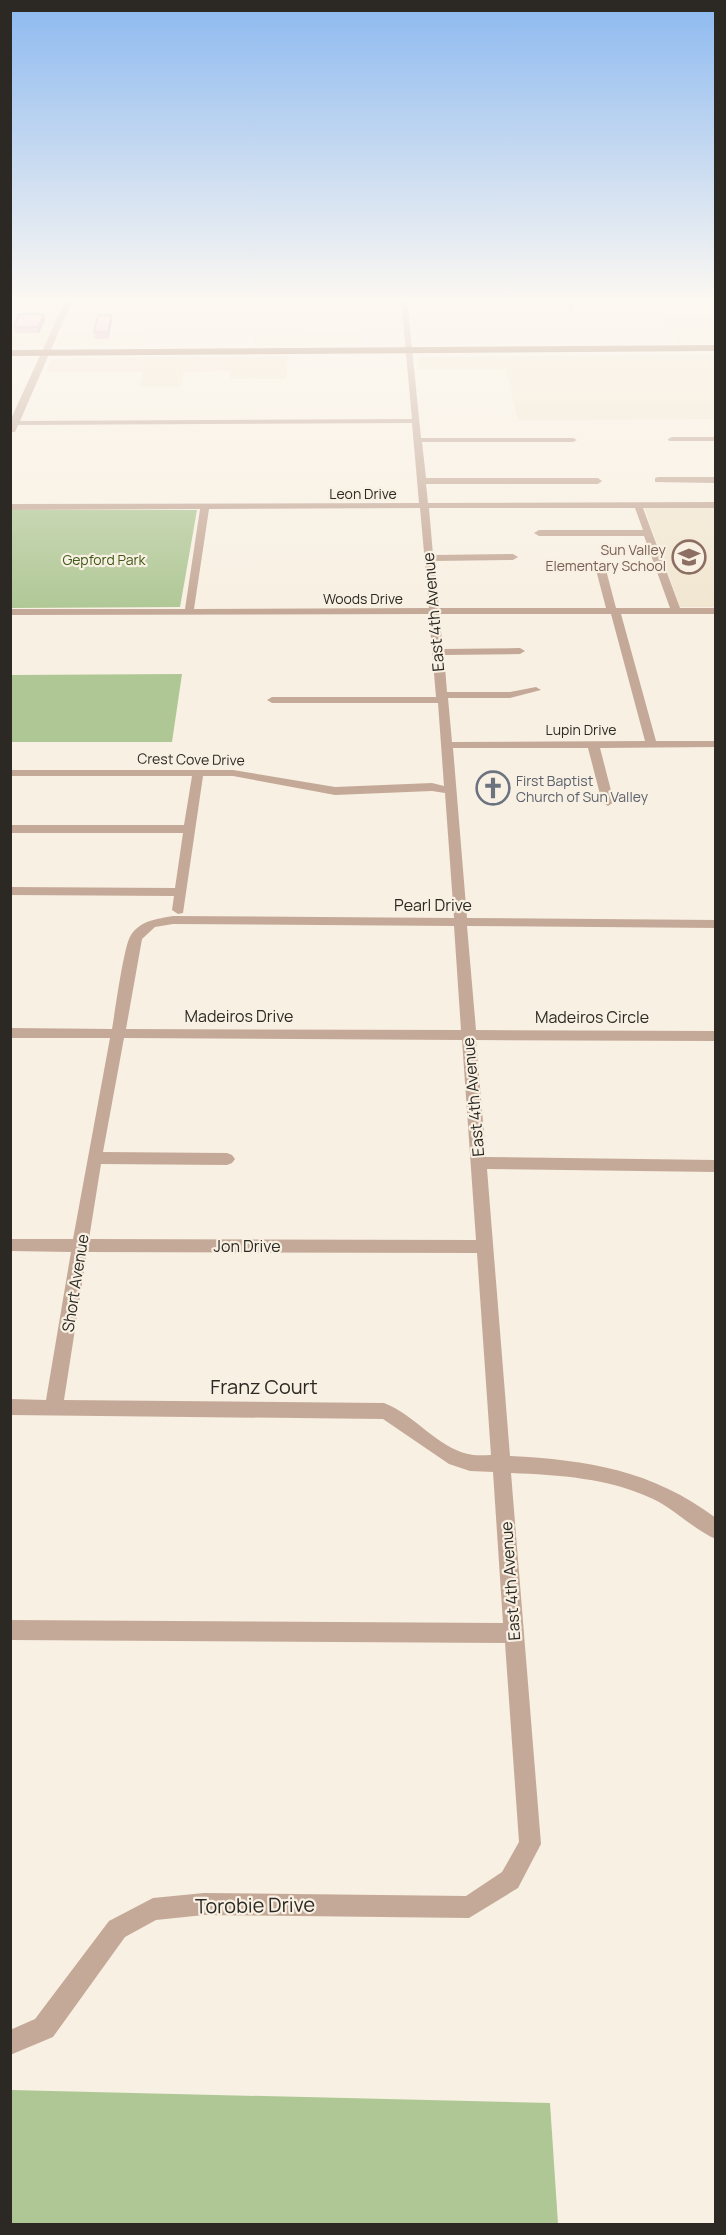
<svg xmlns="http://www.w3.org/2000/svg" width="726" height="2235" font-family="Manrope,sans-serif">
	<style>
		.built { fill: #f1e6d0 }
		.industrial { fill: #f6e3d3 }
		.green { fill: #afc795 }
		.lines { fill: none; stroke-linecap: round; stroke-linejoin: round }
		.minor { fill: #c5a998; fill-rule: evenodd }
		.major { fill: #9d6d4c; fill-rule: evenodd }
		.wall { fill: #daa9c1 }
		.shaded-wall { fill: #b28a9d }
		.building { fill: #fec5e0; stroke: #b28a9d; stroke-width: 1.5 }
		.labels { text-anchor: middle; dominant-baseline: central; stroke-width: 4.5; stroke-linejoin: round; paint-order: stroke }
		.far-street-label { font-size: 14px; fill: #2c2924; stroke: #f8f0e2 }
		.far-education-label { font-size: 14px; fill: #785e54; stroke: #f8f0e2; text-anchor: end }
		.far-park-label { font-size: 14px; fill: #405a18; stroke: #f8f0e2 }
		.far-worship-label { font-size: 14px; fill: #5b616d; stroke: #f8f0e2; text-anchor: start }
		.street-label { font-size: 16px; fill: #2c2924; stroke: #f8f0e2 }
		.near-street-label { font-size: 20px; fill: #2c2924; stroke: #f8f0e2 }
	</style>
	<rect width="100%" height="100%" fill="#f8f0e2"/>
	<g class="built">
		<path d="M663,317H715V343L676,344Z"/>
		<path d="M56,319L44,346L11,347L10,320Z"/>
		<path d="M62,331H146L142,345L58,346Z"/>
		<path d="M360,332V344L253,345L254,336Z"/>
		<path d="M715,354V419L518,420L506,369H419V357Z"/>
		<path d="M288,356L286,379H230L233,357Z"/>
		<path d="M146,357H186L181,387H139Z"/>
		<path d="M644,507H715V607H680Z"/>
	</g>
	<g class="industrial">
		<path d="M146,357L142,372H46L50,361L56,359Z"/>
		<path d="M186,357H233L231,371L183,372Z"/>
	</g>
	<g class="green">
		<path d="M11,510H197L180,607L11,608Z"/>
		<path d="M182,674L172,742H11V675Z"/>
		<path d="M11,2090L550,2103L558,2224H11Z"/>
	</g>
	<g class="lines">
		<g class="minor">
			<path d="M66,299H73L20,421L412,419L401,299H407L421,438H573L577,440L573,442H422L426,478H598L602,481L598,484H426L428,503L716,502V508H643L680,608H716V614H621L656,741H716V747L600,748L614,802L608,806L602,802L588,748H453L467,918L716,920V928L467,926L476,1030L716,1031V1041L476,1040L486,1157L716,1160V1172L487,1169L510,1456C588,1460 652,1470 716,1518V1539C696,1531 674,1509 653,1499C609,1478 559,1475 511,1473L541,1844L518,1888L469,1918L204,1915L156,1920L125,1937L53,2037L10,2055V2030L35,2019L109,1921L153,1898L204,1893L466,1896L502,1872L519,1842L505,1643L10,1640V1620L503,1623L493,1472L470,1471L449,1464L383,1419L10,1415V1399L46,1400L71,1252L10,1251V1239H73L110,1038H10V1028L112,1029C115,1012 124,944 131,935C141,920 157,919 173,916L454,918L445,793L432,791L335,795L233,776H203L183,913L178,914L172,910L174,896L10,895V887L175,888L183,833H10V825H184L192,776H10V770H233L335,787L432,783L444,786L438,703H272L267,700L272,697H436L429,614L10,615V609H185L200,509L10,510V504L419,503L412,423L18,425L15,432H10V421ZM420,508L429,608L194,609L209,509ZM429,508H635L643,530H539L534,533L539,536H644L670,608H616L606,570L601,567L596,570L606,608H439L434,561L513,560L518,557L513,554L433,555ZM439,614H611L645,741L452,742L448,698H510L541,690L536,687L510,692H447L444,655L520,654L525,651L520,648L443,649ZM173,924L454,926L461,1030L126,1029L142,939L155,927ZM124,1038L462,1040L476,1240L89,1239L101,1164L227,1165L232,1163L235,1159L232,1155L227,1153L103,1152ZM87,1252L477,1253L491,1455C484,1455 475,1456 468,1454C437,1447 415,1415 384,1403L64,1400Z"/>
			<path d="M566,299H573V309H569Z"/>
			<path d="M672,437H716V441H669L668,439Z"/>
			<path d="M658,477H716V483L655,482V478Z"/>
		</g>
		<path class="major" d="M716,345V351L10,356V350Z"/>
	</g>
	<g class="wall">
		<path d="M111,315L112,322L108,339H95L94,332Z"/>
		<path d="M45,320L39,333H15L14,327Z"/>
	</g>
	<g class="shaded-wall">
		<path d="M44,314L45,320L39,333L38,327Z"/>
		<path d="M111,315L112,322L108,339V332Z"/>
	</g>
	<g class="building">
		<path d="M19,314H44L38,327H14Z"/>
		<path d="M98,315H111L108,332H94Z"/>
	</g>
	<linearGradient id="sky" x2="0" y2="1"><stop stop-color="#8cb9f0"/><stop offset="0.49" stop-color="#fcf8f2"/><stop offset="1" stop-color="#fcf8f2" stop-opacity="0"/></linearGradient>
	<rect width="726" height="612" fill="url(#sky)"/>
	<defs>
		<g id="school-ring" transform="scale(1.725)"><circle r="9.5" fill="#f8f0e2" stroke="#8d6e63" stroke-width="1.5"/><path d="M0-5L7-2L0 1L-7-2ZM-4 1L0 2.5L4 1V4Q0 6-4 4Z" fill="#8d6e63"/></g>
		<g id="church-ring" transform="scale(1.725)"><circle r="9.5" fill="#f8f0e2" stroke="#6b7280" stroke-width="1.5"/><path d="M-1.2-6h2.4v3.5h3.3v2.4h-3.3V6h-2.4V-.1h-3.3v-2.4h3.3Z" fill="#6b7280"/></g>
	</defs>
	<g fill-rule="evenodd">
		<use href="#school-ring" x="689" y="557"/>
		<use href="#church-ring" x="493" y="788"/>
	</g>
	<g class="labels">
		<g class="far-street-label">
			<text x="363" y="493">Leon Drive</text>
			<text x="363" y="598">Woods Drive</text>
			<text x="581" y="729">Lupin Drive</text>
			<text transform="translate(191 759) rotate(1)">Crest Cove Drive</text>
		</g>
		<g class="far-education-label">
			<text x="666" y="549">Sun Valley<tspan x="666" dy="16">Elementary School</tspan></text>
		</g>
		<g class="far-park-label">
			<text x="104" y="559">Gepford Park</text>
		</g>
		<g class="far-worship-label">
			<text x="516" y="780">First Baptist<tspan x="516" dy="16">Church of Sun Valley</tspan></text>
		</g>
		<g class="street-label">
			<text transform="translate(433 612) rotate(-95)">East 4th Avenue</text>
			<text x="433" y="905">Pearl Drive</text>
			<text x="239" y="1016">Madeiros Drive</text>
			<text x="592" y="1017">Madeiros Circle</text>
			<text transform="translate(473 1097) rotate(-95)">East 4th Avenue</text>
			<text x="247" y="1246">Jon Drive</text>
			<text transform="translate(75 1283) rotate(-81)">Short Avenue</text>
			<text transform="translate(510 1581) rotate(-94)">East 4th Avenue</text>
		</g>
		<g class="near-street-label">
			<text x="264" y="1386">Franz Court</text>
			<text transform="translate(255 1905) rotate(-1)">Torobie Drive</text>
		</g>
	</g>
	<rect width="726" height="2235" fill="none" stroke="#2c2924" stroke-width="24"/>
</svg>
